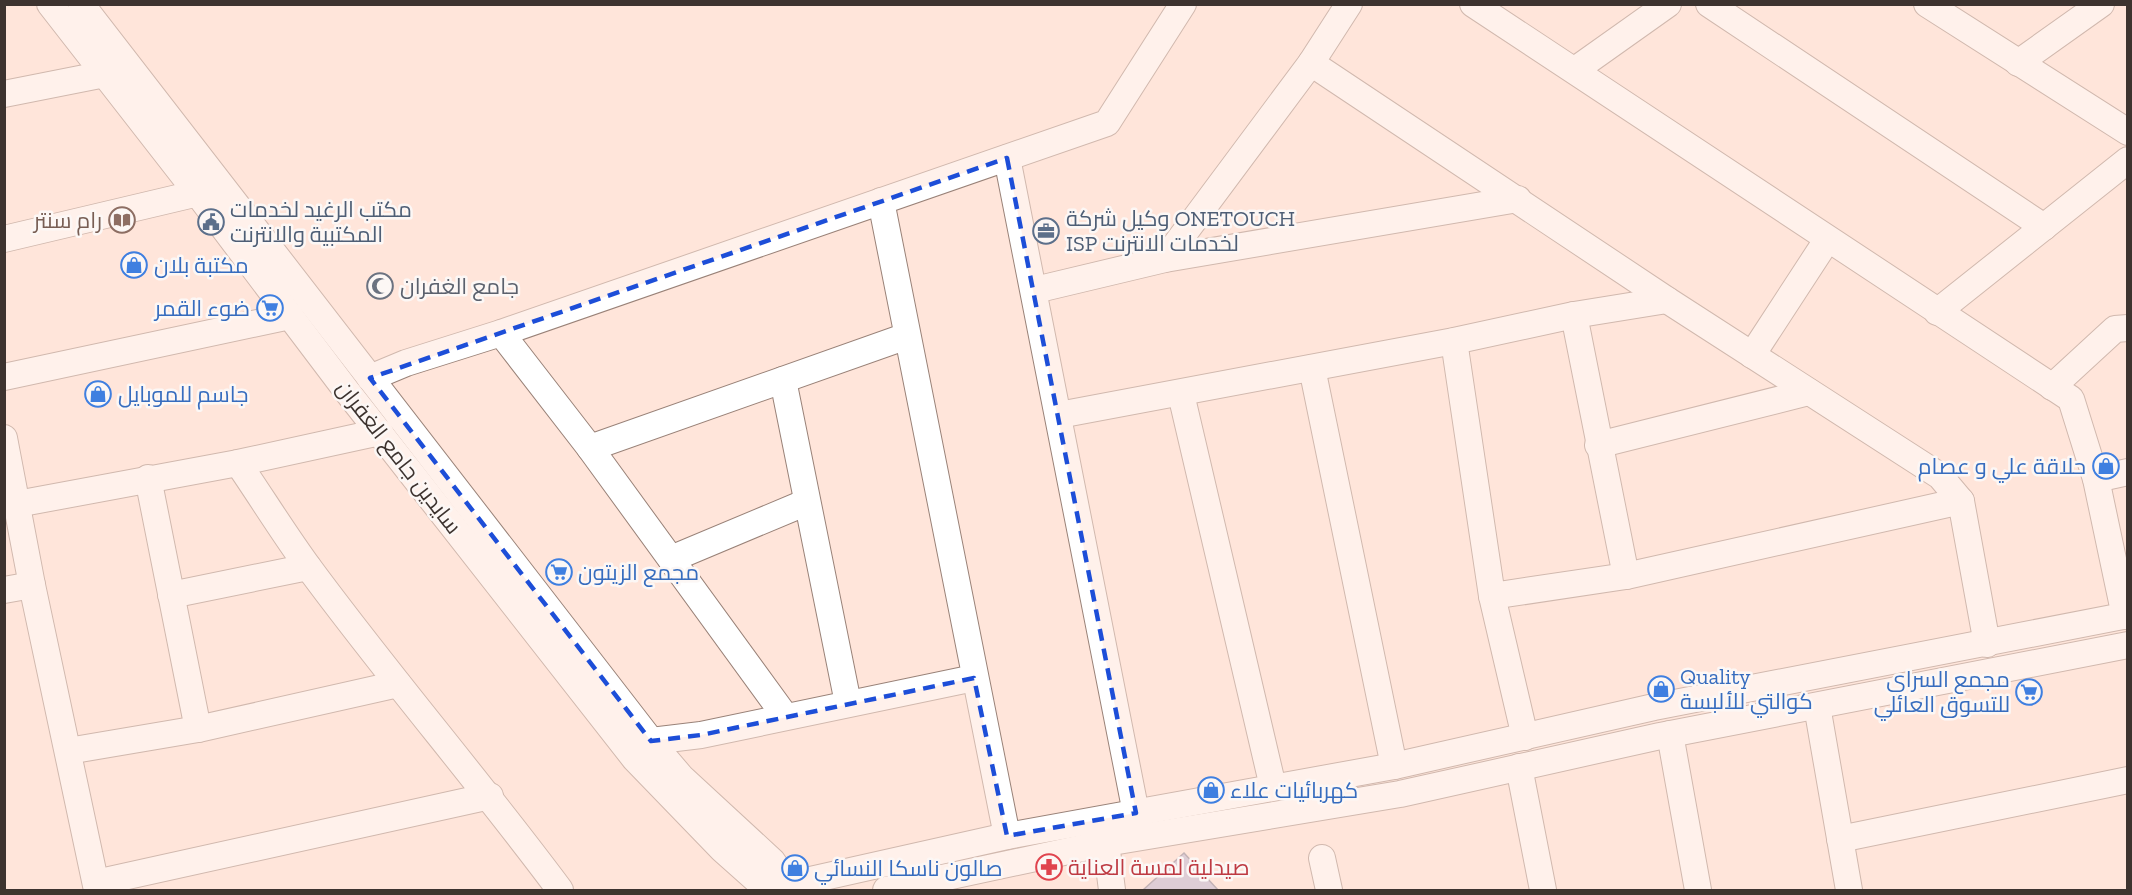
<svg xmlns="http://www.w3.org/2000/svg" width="2132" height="895" font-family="'Zilla Slab',Cairo,serif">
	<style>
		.building { fill: #b7afce; stroke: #7b758a; stroke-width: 1.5 }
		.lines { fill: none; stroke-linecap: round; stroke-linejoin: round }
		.minor-casing { stroke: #998278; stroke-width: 28 }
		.minor { stroke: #fff; stroke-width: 26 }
		.marked { fill: none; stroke: #1d4ed8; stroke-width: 4.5; stroke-dasharray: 12 8; stroke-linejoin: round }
		.labels { text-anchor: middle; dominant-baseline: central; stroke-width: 5; stroke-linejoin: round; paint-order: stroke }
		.service-label { font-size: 22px; fill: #4e5e75; stroke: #fcf7f5; text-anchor: start }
		.education-label { font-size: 22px; fill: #785e54; stroke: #fcf7f5; text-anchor: end }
		.shop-label { font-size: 22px; fill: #366cbe; stroke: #fcf7f5; text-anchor: start }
		.worship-label { font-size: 22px; fill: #5b616d; stroke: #fcf7f5; text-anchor: start }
		.street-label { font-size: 22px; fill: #3d332f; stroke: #fcf7f5 }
		.health-label { font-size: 22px; fill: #be3a42; stroke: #fcf7f5; text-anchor: start }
	</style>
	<rect width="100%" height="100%" fill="#ffe5da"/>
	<path class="building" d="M1184,853L1218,890H1143Z"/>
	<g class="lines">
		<g class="minor-casing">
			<g id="minor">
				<path d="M50,4L198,194L346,390L635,759L722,849L768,890"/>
				<path d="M81,4L658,750L681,777L772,861L792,890"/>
				<path d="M1473,4L2071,399L2096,479L2125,616"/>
				<path d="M1709,4L2044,227"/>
				<path d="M1927,4L2128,132"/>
				<path d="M1311,63L1667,300L1940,476L1961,501L1987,644"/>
				<path d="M2018,63L2101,4"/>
				<path d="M1575,70L1668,4"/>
				<path d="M4,94L105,74"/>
				<path d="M1007,158L1136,813"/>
				<path d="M881,201L1007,836"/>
				<path d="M4,239L211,190"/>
				<path d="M1165,259L1311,63L1349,4"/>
				<path d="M1035,290L1165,259L1518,199"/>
				<path d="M1937,312L2128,160"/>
				<path d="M1574,315L1626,576"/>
				<path d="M501,333L590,448L785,716"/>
				<path d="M1454,341L1492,596L1525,737"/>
				<path d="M1752,355L1827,240"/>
				<path d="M1312,368L1394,766"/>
				<path d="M4,377L290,316"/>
				<path d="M370,378L406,363L501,333L1107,123L1183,4"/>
				<path d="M783,380L848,703"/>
				<path d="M2052,387L2115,329L2128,328"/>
				<path d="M1181,394L1273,787"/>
				<path d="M1059,415L1454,341L1574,315L1667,300"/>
				<path d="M4,438L32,585L97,890"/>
				<path d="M1598,445L1809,392"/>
				<path d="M590,448L907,336"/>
				<path d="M238,463C262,498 284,534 309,568C390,678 479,781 560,890"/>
				<path d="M148,478L198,729"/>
				<path d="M2096,479L2128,472"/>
				<path d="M17,504L238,463L380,432"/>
				<path d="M671,559L807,502"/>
				<path d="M4,590L32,585"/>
				<path d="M171,595L308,567"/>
				<path d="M1492,596L1626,576L1961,501"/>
				<path d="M1817,706L1849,890"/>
				<path d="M1670,734L1698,890"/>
				<path d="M651,741L701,735L974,678"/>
				<path d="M68,751L198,729L398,684"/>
				<path d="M1519,767L1543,890"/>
				<path d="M1840,839L2128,780"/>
				<path d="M1106,843L1112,890"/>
				<path d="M1322,858L1329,890"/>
				<path d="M96,883L490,796"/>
				<path d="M766,890L1007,836L1394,766L1654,707L2128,615"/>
				<path d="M886,890L1106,843L1400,794L1660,736L2128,645"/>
			</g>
		</g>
		<use href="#minor" class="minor"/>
	</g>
	<path d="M0 0H2132V895H0ZM1007,158L1136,813L1007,836L974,678L701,735L651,741L370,378Z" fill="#ffe5da" fill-opacity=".55" fill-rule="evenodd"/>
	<path class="marked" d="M1007,158L1136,813L1007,836L974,678L701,735L651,741L370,378Z"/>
	<defs>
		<g id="library-ring" transform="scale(1.35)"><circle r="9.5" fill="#fcf7f5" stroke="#8d6e63" stroke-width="1.5"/><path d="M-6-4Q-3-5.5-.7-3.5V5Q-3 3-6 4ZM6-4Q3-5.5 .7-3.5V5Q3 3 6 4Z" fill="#8d6e63"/></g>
		<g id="civic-ring" transform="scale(1.35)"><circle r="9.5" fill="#fcf7f5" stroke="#5c6f8a" stroke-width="1.5"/><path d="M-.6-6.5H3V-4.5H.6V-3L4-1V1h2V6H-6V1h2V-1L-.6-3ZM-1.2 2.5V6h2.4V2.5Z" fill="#5c6f8a"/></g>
		<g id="office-ring" transform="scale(1.35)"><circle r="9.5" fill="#fcf7f5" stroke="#5c6f8a" stroke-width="1.5"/><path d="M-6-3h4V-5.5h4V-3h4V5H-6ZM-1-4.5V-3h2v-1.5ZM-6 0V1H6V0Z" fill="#5c6f8a"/></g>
		<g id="shop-ring" transform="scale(1.35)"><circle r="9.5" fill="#fcf7f5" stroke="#3f7fe0" stroke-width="1.5"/><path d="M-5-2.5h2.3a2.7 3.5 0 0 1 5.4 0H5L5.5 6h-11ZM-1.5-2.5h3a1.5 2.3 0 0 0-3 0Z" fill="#3f7fe0"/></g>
		<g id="mosque-ring" transform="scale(1.35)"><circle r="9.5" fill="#fcf7f5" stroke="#6b7280" stroke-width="1.5"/><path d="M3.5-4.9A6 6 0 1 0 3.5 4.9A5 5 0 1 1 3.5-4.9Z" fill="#6b7280"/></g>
		<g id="supermarket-ring" transform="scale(1.35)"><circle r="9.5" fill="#fcf7f5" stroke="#3f7fe0" stroke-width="1.5"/><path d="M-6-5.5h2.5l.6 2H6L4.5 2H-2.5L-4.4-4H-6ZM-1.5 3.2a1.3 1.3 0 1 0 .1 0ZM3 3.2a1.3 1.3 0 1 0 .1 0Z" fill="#3f7fe0"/></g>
		<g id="pharmacy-ring" transform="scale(1.35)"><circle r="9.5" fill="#fcf7f5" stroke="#e0444e" stroke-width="1.5"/><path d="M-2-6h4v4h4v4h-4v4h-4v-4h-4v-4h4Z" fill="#e0444e"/></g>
	</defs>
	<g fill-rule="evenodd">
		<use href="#library-ring" x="122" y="220"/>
		<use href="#civic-ring" x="211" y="222"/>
		<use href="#office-ring" x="1046" y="231"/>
		<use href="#shop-ring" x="134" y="265"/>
		<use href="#mosque-ring" x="380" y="286"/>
		<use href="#supermarket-ring" x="270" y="308"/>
		<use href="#shop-ring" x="98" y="394"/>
		<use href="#shop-ring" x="2106" y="466"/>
		<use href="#supermarket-ring" x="559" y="572"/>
		<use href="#shop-ring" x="1661" y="689"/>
		<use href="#supermarket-ring" x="2029" y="692"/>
		<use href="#shop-ring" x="1211" y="790"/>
		<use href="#pharmacy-ring" x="1049" y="867"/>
		<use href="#shop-ring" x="795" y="868"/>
	</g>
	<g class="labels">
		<g class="service-label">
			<text x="230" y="209">مكتب الرغيد لخدمات<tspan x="230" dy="25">المكتبية والانترنت</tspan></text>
			<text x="1066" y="218">وكيل شركة ONETOUCH<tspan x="1066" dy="25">ISP لخدمات الانترنت</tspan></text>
		</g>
		<g class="education-label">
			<text x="102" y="220">رام سنتر</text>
		</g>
		<g class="shop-label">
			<text x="154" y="265">مكتبة بلان</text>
			<text x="250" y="308" text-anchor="end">ضوء القمر</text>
			<text x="118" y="394">جاسم للموبايل</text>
			<text x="2086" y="466" text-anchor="end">حلاقة علي و عصام</text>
			<text x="578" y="572">مجمع الزيتون</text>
			<text x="1680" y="676">Quality<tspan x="1680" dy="25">كوالتي للألبسة</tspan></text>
			<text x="2010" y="679" text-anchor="end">مجمع السراي<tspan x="2010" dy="25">للتسوق العائلي</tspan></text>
			<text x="1230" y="790">كهربائيات علاء</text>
			<text x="814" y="868">صالون ناسكا النسائي</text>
		</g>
		<g class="worship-label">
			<text x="400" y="286">جامع الغفران</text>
		</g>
		<g class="street-label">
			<text transform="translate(399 457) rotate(52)">سايدين جامع الغفران</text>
		</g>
		<g class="health-label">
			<text x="1068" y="867">صيدلية لمسة العناية</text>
		</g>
	</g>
	<rect width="2132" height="895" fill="none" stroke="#3d332f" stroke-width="12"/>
</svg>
